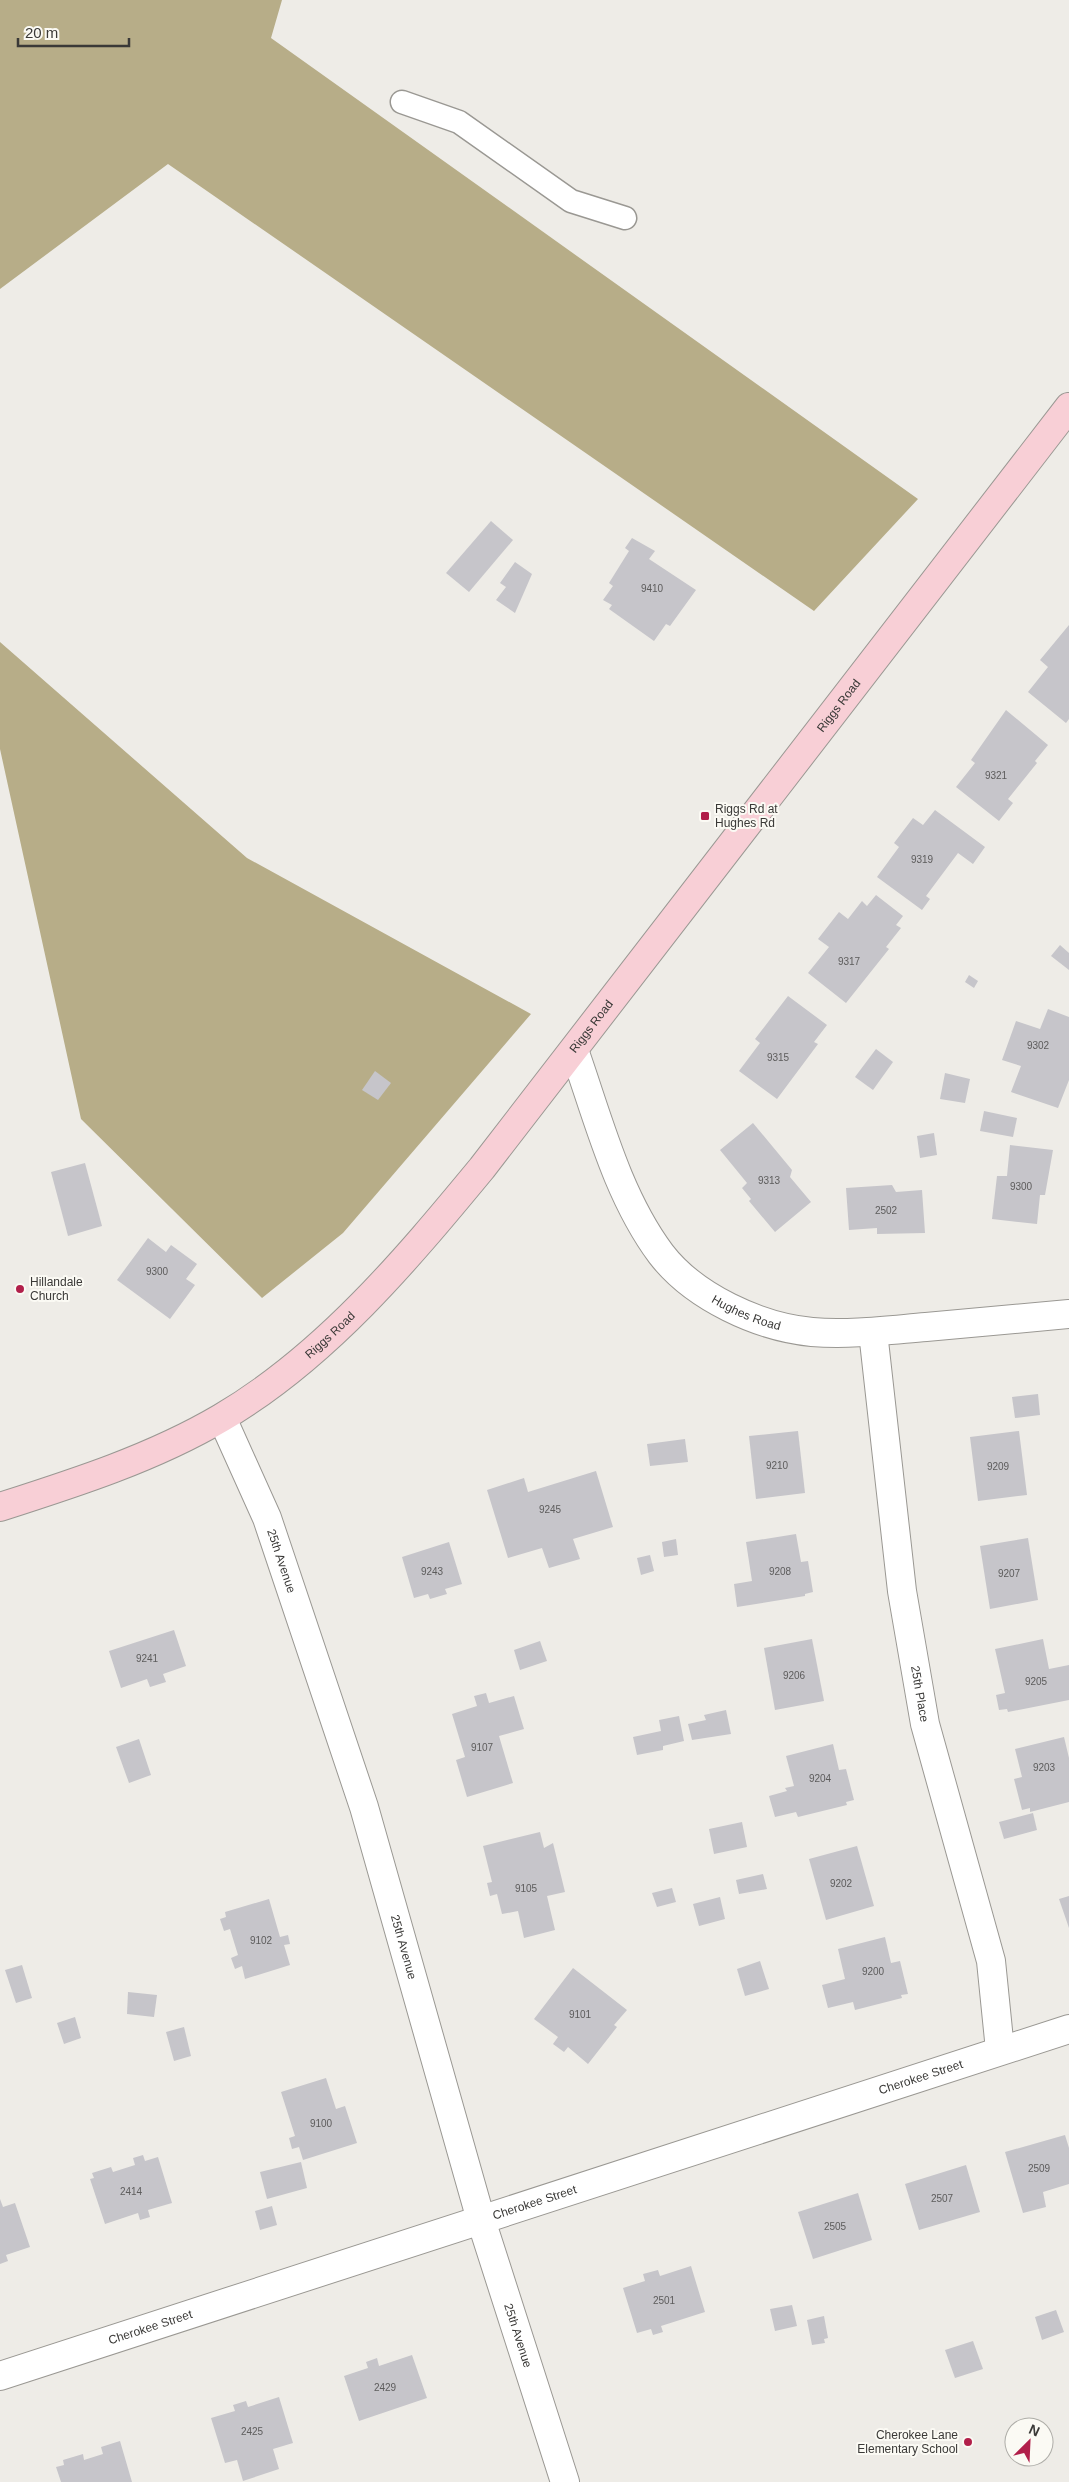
<svg xmlns="http://www.w3.org/2000/svg" width="1069" height="2482" font-family="Arial,sans-serif">
	<style>
		.forest { fill: #b7ad88 }
		.building { fill: #c6c5ca }
		.lines { fill: none; stroke-linecap: round; stroke-linejoin: round }
		.lane-casing { stroke: #9a9893; stroke-width: 25 }
		.street-casing { stroke: #9a9893; stroke-width: 30 }
		.secondary-casing { stroke: #9a9893; stroke-width: 30 }
		.lane { stroke: #fff; stroke-width: 22 }
		.street { stroke: #fff; stroke-width: 28 }
		.secondary { stroke: #f8cfd6; stroke-width: 28 }
		.poi-dot { fill: #b11f4a; stroke: #fbfaf4; stroke-width: 2 }
		.labels { text-anchor: middle; dominant-baseline: central; stroke-width: 4; stroke-linejoin: round; paint-order: stroke }
		.number-label { font-size: 10px; fill: #5d5c5c }
		.street-label { font-size: 12px; fill: #3a3937; stroke: #fbfaf4 }
		.poi-label { font-size: 12px; fill: #3a3937; stroke: #fbfaf4; text-anchor: start }
	</style>
	<rect width="100%" height="100%" fill="#eeece7"/>
	<g class="forest">
		<path d="M0,0H282L271,38L918,499L814,611L168,164L0,289Z"/>
		<path d="M0,642L247,858L531,1014L343,1233L262,1298L81,1119L0,749Z"/>
	</g>
	<g class="building">
		<path d="M491,521L513,540L469,592L446,573Z"/>
		<path d="M632,538L655,551L649,559L696,590L670,626L666,624L654,641L609,609L612,605L603,600L613,586L609,583L629,551L625,548Z"/>
		<path d="M515,562L532,574L515,613L496,600L506,587L500,583Z"/>
		<path d="M1069,625V719L1066,723L1028,692L1048,667L1040,660Z"/>
		<path d="M1006,710L1048,745L1035,761L1037,763L1008,799L1013,803L999,821L956,787L975,763L971,760Z"/>
		<path d="M935,810L985,847L973,864L958,853L926,896L930,899L922,910L877,877L899,847L894,843L913,818L923,825Z"/>
		<path d="M876,895L903,916L896,925L901,928L886,947L889,949L846,1003L808,973L829,947L818,939L839,912L848,919L862,901L867,906Z"/>
		<path d="M1060,945L1069,953V970L1051,956Z"/>
		<path d="M969,975L978,981L974,988L965,982Z"/>
		<path d="M788,996L827,1025L814,1042L818,1044L777,1099L739,1071L760,1043L755,1039Z"/>
		<path d="M1048,1009L1069,1017V1080L1058,1108L1011,1092L1021,1066L1002,1060L1016,1021L1040,1029Z"/>
		<path d="M876,1049L893,1062L873,1090L855,1077Z"/>
		<path d="M375,1071L391,1083L378,1100L362,1090Z"/>
		<path d="M945,1073L970,1079L965,1103L940,1099Z"/>
		<path d="M984,1111L1017,1118L1013,1137L980,1131Z"/>
		<path d="M753,1123L792,1170L790,1177L811,1202L775,1232L749,1201L751,1199L742,1188L747,1183L720,1150Z"/>
		<path d="M934,1133L937,1155L920,1158L917,1136Z"/>
		<path d="M1010,1145L1053,1150L1045,1195H1040L1037,1224L992,1219L997,1176H1007Z"/>
		<path d="M85,1163L102,1226L68,1236L51,1172Z"/>
		<path d="M892,1185L896,1192L922,1190L925,1233L877,1234V1228L849,1230L846,1188Z"/>
		<path d="M148,1238L166,1252L171,1245L197,1264L186,1279L195,1285L170,1319L117,1280Z"/>
		<path d="M1038,1394L1040,1415L1015,1418L1012,1397Z"/>
		<path d="M798,1431L805,1493L756,1499L749,1436Z"/>
		<path d="M1019,1431L1027,1495L978,1501L970,1437Z"/>
		<path d="M685,1439L688,1462L650,1466L647,1444Z"/>
		<path d="M596,1471L613,1527L573,1539L580,1559L549,1568L542,1548L508,1558L487,1490L524,1478L528,1492Z"/>
		<path d="M796,1534L801,1562L808,1561L813,1592L805,1594V1596L737,1607L734,1584L752,1581L746,1542Z"/>
		<path d="M1028,1538L1038,1600L990,1609L980,1546Z"/>
		<path d="M676,1539L678,1555L664,1557L662,1542Z"/>
		<path d="M449,1542L462,1584L445,1589L447,1594L430,1599L428,1594L414,1598L402,1557Z"/>
		<path d="M650,1555L654,1571L641,1575L637,1558Z"/>
		<path d="M174,1630L186,1666L163,1674L166,1682L150,1687L147,1679L121,1688L109,1651Z"/>
		<path d="M812,1639L824,1701L775,1710L764,1648Z"/>
		<path d="M1043,1639L1049,1669L1069,1665V1700L1008,1712L1007,1709L999,1710L996,1695L1005,1693L995,1649Z"/>
		<path d="M540,1641L547,1661L520,1670L514,1650Z"/>
		<path d="M486,1693L489,1703L514,1696L524,1729L499,1736L513,1783L467,1797L456,1760L465,1757L452,1714L477,1706L474,1696Z"/>
		<path d="M726,1710L731,1734L692,1740L688,1724L706,1720L704,1715Z"/>
		<path d="M679,1716L684,1741L663,1746V1750L637,1755L633,1737L661,1731L659,1720Z"/>
		<path d="M1064,1737L1069,1758V1802L1030,1812V1808L1022,1810L1014,1779L1022,1777L1015,1749Z"/>
		<path d="M139,1739L151,1775L129,1783L116,1747Z"/>
		<path d="M833,1744L839,1770L846,1769L854,1800L846,1802L847,1805L798,1817L796,1812L775,1817L769,1796L787,1791L785,1788L794,1786L786,1756Z"/>
		<path d="M1033,1813L1037,1830L1004,1839L999,1822Z"/>
		<path d="M742,1822L747,1847L714,1854L709,1829Z"/>
		<path d="M540,1832L544,1848L553,1843L565,1892L547,1896L555,1930L524,1938L518,1911L502,1914L497,1894L490,1896L487,1883L492,1882L483,1846Z"/>
		<path d="M857,1846L874,1906L826,1920L809,1859Z"/>
		<path d="M763,1874L767,1889L739,1894L736,1880Z"/>
		<path d="M672,1888L676,1902L657,1907L652,1893Z"/>
		<path d="M1069,1896V1928L1059,1899Z"/>
		<path d="M720,1897L725,1919L699,1926L693,1904Z"/>
		<path d="M269,1899L280,1937L288,1935L290,1944L284,1945L290,1965L245,1979L242,1966L235,1969L231,1958L238,1955L230,1929L224,1931L220,1919L226,1917L225,1912Z"/>
		<path d="M885,1937L891,1963L900,1961L908,1994L901,1995L902,1998L855,2010L853,2002L828,2008L822,1985L845,1979L838,1949Z"/>
		<path d="M760,1961L769,1989L745,1996L737,1969Z"/>
		<path d="M22,1965L32,1998L16,2003L5,1970Z"/>
		<path d="M573,1968L627,2010L614,2025L617,2027L588,2064L568,2047L564,2052L553,2044L558,2037L534,2019Z"/>
		<path d="M128,1992L157,1995L154,2017L127,2014Z"/>
		<path d="M75,2017L81,2038L64,2044L57,2023Z"/>
		<path d="M184,2027L191,2056L174,2061L166,2032Z"/>
		<path d="M326,2078L336,2109L345,2106L357,2143L303,2160L299,2147L292,2149L289,2138L295,2136L281,2092Z"/>
		<path d="M1065,2135L1069,2148V2184L1043,2192L1046,2207L1023,2213L1005,2152Z"/>
		<path d="M143,2155L145,2161L158,2157L172,2203L148,2210L150,2217L140,2220L138,2213L105,2224L90,2179L94,2178L92,2173L111,2167L113,2172L135,2165L133,2158Z"/>
		<path d="M301,2162L307,2188L267,2199L260,2172Z"/>
		<path d="M966,2165L980,2212L919,2230L905,2184Z"/>
		<path d="M858,2193L872,2240L813,2259L798,2212Z"/>
		<path d="M0,2199L3,2207L15,2203L30,2247L6,2255L8,2261L0,2264Z"/>
		<path d="M272,2206L277,2225L260,2230L255,2211Z"/>
		<path d="M691,2266L705,2312L661,2326L663,2332L653,2335L651,2329L637,2333L623,2288L645,2281L643,2274L658,2270L660,2276Z"/>
		<path d="M792,2305L797,2326L775,2331L770,2309Z"/>
		<path d="M1056,2310L1064,2332L1042,2340L1035,2317Z"/>
		<path d="M824,2316L828,2338L824,2339L825,2343L812,2345L807,2320Z"/>
		<path d="M973,2341L983,2369L955,2378L945,2350Z"/>
		<path d="M412,2355L427,2398L359,2421L344,2376L368,2368L366,2362L377,2358L379,2366Z"/>
		<path d="M279,2397L293,2443L273,2449L279,2469L243,2481L237,2460L225,2463L211,2418L235,2411L233,2405L246,2401L248,2407Z"/>
		<path d="M120,2441L132,2482H61L56,2467L64,2465L63,2460L83,2454L84,2460L103,2454L101,2447Z"/>
	</g>
	<g class="lines">
		<g class="lane-casing">
			<path id="lane" d="M402,102L459,122L571,201L625,218"/>
		</g>
		<g class="street-casing">
			<g id="street">
				<path id="s1" d="M574,1050C598,1118 617,1195 661,1254C694,1297 759,1327 812,1332C850,1335 889,1330 926,1327C974,1323 1021,1318 1069,1314"/>
				<path id="s2" d="M873,1332L902,1591L925,1724L991,1961L1000,2050"/>
				<path id="s3" d="M222,1418L267,1518L364,1807L481,2220L565,2482"/>
				<path id="s4" d="M0,2376L1069,2029"/>
			</g>
		</g>
		<g class="secondary-casing">
			<g id="secondary">
				<path id="s5" d="M0,1507C75,1483 153,1458 221,1418C325,1357 406,1260 482,1168L1069,407"/>
			</g>
		</g>
		<use href="#lane" class="lane"/>
		<use href="#street" class="street"/>
		<use href="#secondary" class="secondary"/>
	</g>
	<g class="poi-dot">
		<rect x="700" y="811" width="10" height="10" rx="2.5"/>
		<circle cx="20" cy="1289" r="5"/>
		<circle cx="968" cy="2442" r="5"/>
	</g>
	<g class="labels">
		<g class="number-label">
			<text x="652" y="588">9410</text>
			<text x="996" y="775">9321</text>
			<text x="922" y="859">9319</text>
			<text x="849" y="961">9317</text>
			<text x="1038" y="1045">9302</text>
			<text x="778" y="1057">9315</text>
			<text x="769" y="1180">9313</text>
			<text x="1021" y="1186">9300</text>
			<text x="886" y="1210">2502</text>
			<text x="157" y="1271">9300</text>
			<text x="777" y="1465">9210</text>
			<text x="998" y="1466">9209</text>
			<text x="550" y="1509">9245</text>
			<text x="432" y="1571">9243</text>
			<text x="780" y="1571">9208</text>
			<text x="1009" y="1573">9207</text>
			<text x="147" y="1658">9241</text>
			<text x="794" y="1675">9206</text>
			<text x="1036" y="1681">9205</text>
			<text x="482" y="1747">9107</text>
			<text x="1044" y="1767">9203</text>
			<text x="820" y="1778">9204</text>
			<text x="841" y="1883">9202</text>
			<text x="526" y="1888">9105</text>
			<text x="261" y="1940">9102</text>
			<text x="873" y="1971">9200</text>
			<text x="580" y="2014">9101</text>
			<text x="321" y="2123">9100</text>
			<text x="1039" y="2168">2509</text>
			<text x="131" y="2191">2414</text>
			<text x="942" y="2198">2507</text>
			<text x="835" y="2226">2505</text>
			<text x="664" y="2300">2501</text>
			<text x="385" y="2387">2429</text>
			<text x="252" y="2431">2425</text>
		</g>
		<g class="street-label">
			<text stroke="none"><textPath href="#s5" startOffset="1186">Riggs Road</textPath></text>
			<text stroke="none"><textPath href="#s5" startOffset="781">Riggs Road</textPath></text>
			<text stroke="none"><textPath href="#s1" startOffset="328">Hughes Road</textPath></text>
			<text stroke="none"><textPath href="#s5" startOffset="376">Riggs Road</textPath></text>
			<text stroke="none"><textPath href="#s3" startOffset="155">25th Avenue</textPath></text>
			<text stroke="none"><textPath href="#s2" startOffset="365">25th Place</textPath></text>
			<text stroke="none"><textPath href="#s3" startOffset="560">25th Avenue</textPath></text>
			<text stroke="none"><textPath href="#s4" startOffset="968">Cherokee Street</textPath></text>
			<text stroke="none"><textPath href="#s4" startOffset="562">Cherokee Street</textPath></text>
			<text stroke="none"><textPath href="#s4" startOffset="158">Cherokee Street</textPath></text>
			<text stroke="none"><textPath href="#s3" startOffset="965">25th Avenue</textPath></text>
		</g>
		<g class="poi-label">
			<text x="715" y="809">Riggs Rd at<tspan x="715" dy="14">Hughes Rd</tspan></text>
			<text x="30" y="1282">Hillandale<tspan x="30" dy="14">Church</tspan></text>
			<text x="958" y="2435" text-anchor="end">Cherokee Lane<tspan x="958" dy="14">Elementary School</tspan></text>
		</g>
	</g>
	<g transform="translate(1029 2442) rotate(24)"><circle r="24" fill="#fbfaf4" stroke="#aeada8"/>
	<path d="M0-4L9 19L0 12L-9 19Z" fill="#b11f4a"/>
	<text y="-8" font-size="14" font-weight="bold" text-anchor="middle" fill="#3a3937">N</text>
	</g>
	<path d="M18 38v8h111v-8" fill="none" stroke="#3a3937" stroke-width="2.5"/>
	<text x="25" y="38" font-size="15" fill="#3a3937" stroke="#fbfaf4" stroke-width="4" paint-order="stroke">20 m</text>
</svg>
